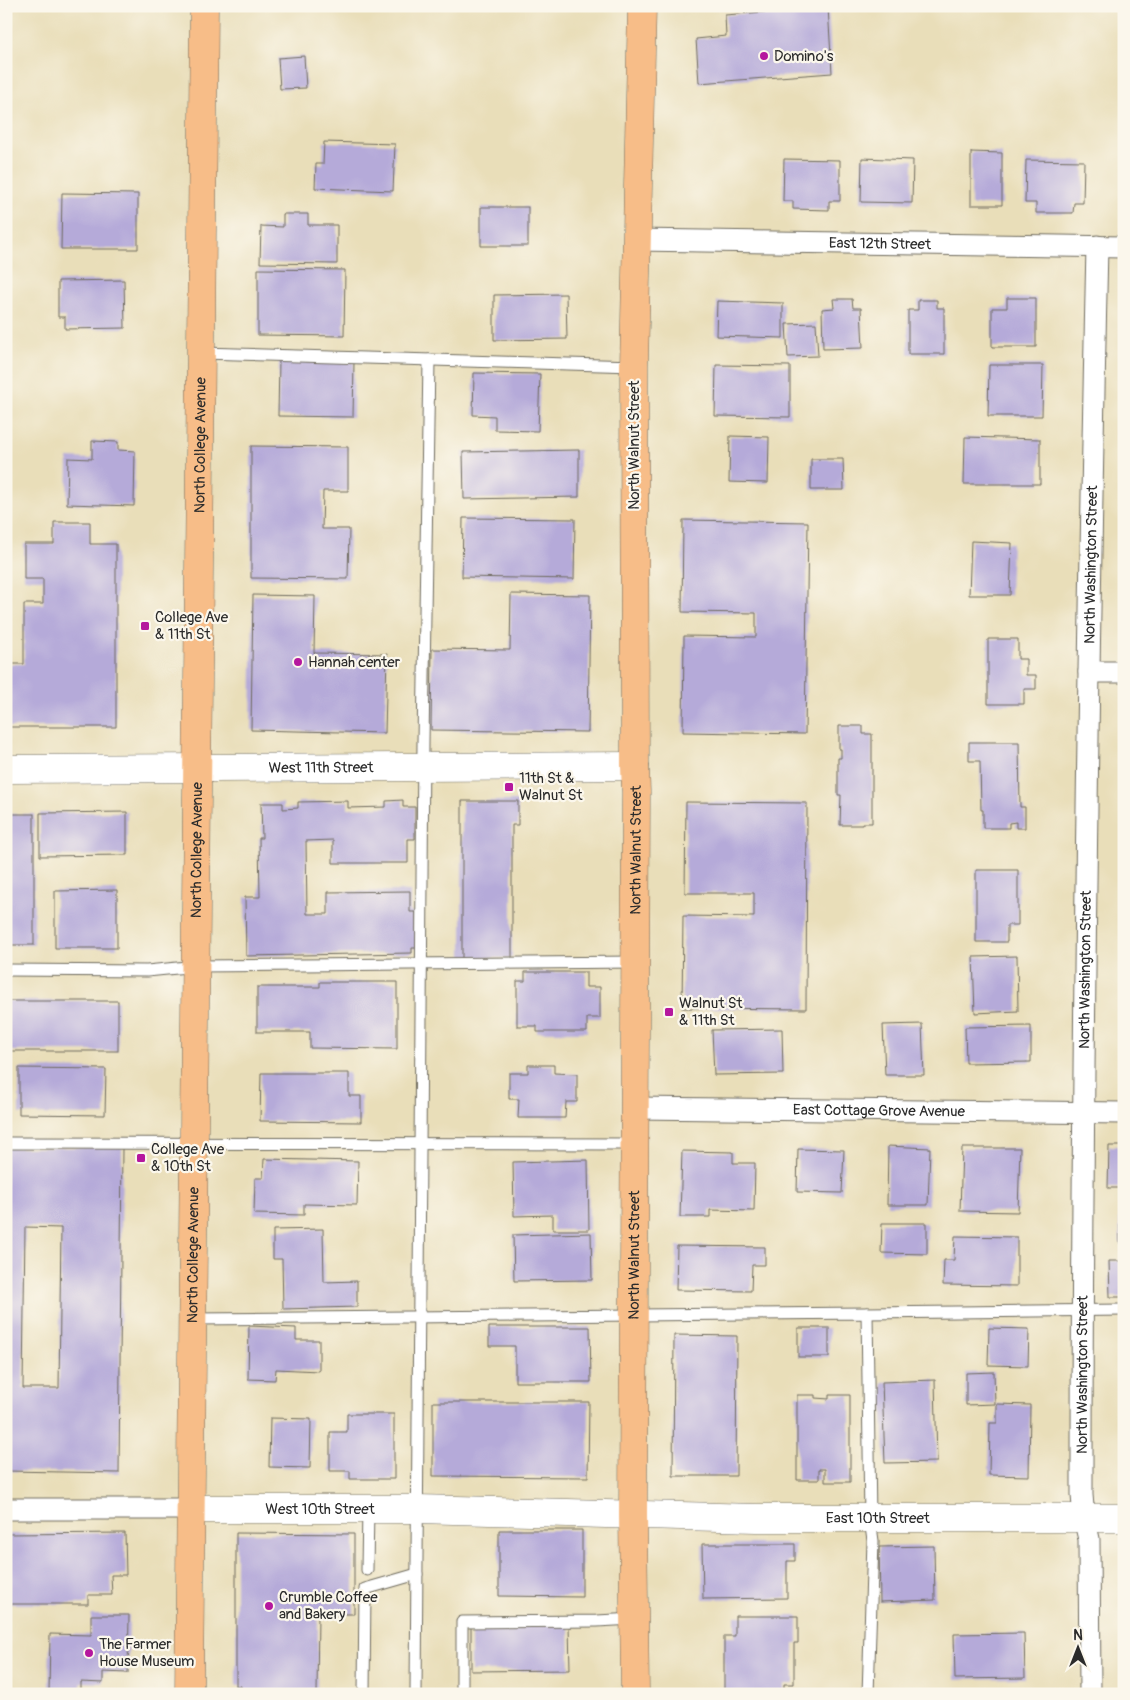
<svg xmlns="http://www.w3.org/2000/svg" width="1130" height="1700" font-family="Pangolin,sans-serif">
	<style>
		.building { fill: #b5aad9; fill-rule: evenodd }
		.lines { fill: none; stroke-linecap: round; stroke-linejoin: round }
		.service-casing { stroke: #6e6a5d; stroke-width: 13 }
		.minor-casing { stroke: #6e6a5d; stroke-width: 23 }
		.tertiary-casing { stroke: #6e6a5d; stroke-width: 29 }
		.primary-casing { stroke: #6e6a5d; stroke-width: 29 }
		.service { stroke: #fff; stroke-width: 11 }
		.minor { stroke: #fff; stroke-width: 21 }
		.tertiary { stroke: #fff; stroke-width: 28 }
		.primary { stroke: #f7bd88; stroke-width: 28 }
		.poi-dot { fill: #b5179e; stroke: #fbf7ec; stroke-width: 2 }
		.labels { text-anchor: middle; dominant-baseline: central; stroke-width: 4.5; stroke-linejoin: round; paint-order: stroke }
		.poi-label { font-size: 15px; fill: #2b2b2b; stroke: #fbf7ec; text-anchor: start }
		.street-label { font-size: 15px; fill: #2b2b2b; stroke: #fbf7ec }
	</style>
	<rect width="100%" height="100%" fill="#fbf7ec"/>
	<filter id="ink" filterUnits="userSpaceOnUse"><feTurbulence type="fractalNoise" baseFrequency=".02" numOctaves="2"/><feDisplacementMap in="SourceGraphic" scale="10" xChannelSelector="R" yChannelSelector="G"/><feConvolveMatrix kernelMatrix="1 2 1 2 8 2 1 2 1" color-interpolation-filters="sRGB"/></filter>
	<filter id="wash" filterUnits="userSpaceOnUse"><feTurbulence type="fractalNoise" baseFrequency=".0096" numOctaves="4" result="noise"/><feDisplacementMap in="SourceGraphic" scale="20" xChannelSelector="R" yChannelSelector="G"/><feGaussianBlur stdDeviation="1.12" result="paint"/><feColorMatrix in="noise" values="0 0 0 0 0 0 0 0 0 0 0 0 0 0 0 0 0 1.4 0 .05"/><feComposite in="paint" operator="in"/></filter>
	<g filter="url(#wash)">
		<rect width="100%" height="100%" fill="#e9deb9"/>
		<g id="blocks">
			<g class="building">
				<path d="M828,7L832,73L699,83L696,39L726,36L725,15Z"/>
				<path d="M304,56L306,88L280,89L278,58Z"/>
				<path d="M324,142L395,144L393,191L315,188L316,164H323Z"/>
				<path d="M971,152L1002,153V205H971Z"/>
				<path d="M862,158L913,160L912,203L861,202Z"/>
				<path d="M784,159L840,160V201H829V210L793,209V201H783Z"/>
				<path d="M1026,160L1084,161L1083,203H1074L1073,213H1036V203H1025Z"/>
				<path d="M62,193L138,194V249H61Z"/>
				<rect x="481" y="207" width="47" height="39"/>
				<path d="M283,214H308V225H337V264L260,263L261,226L283,227Z"/>
				<path d="M258,269L345,270L344,336L258,335Z"/>
				<path d="M124,280L125,328L65,329V317H58V281Z"/>
				<path d="M566,294L567,339L494,340V295Z"/>
				<path d="M1007,298H1036V347H992V308H1007Z"/>
				<path d="M833,299H852L853,308H861L863,348L823,349L822,309L834,308Z"/>
				<path d="M918,300H937V308H944V354H908V310H918Z"/>
				<path d="M717,301L783,303V338L716,336Z"/>
				<path d="M816,323L818,356L788,357L786,324Z"/>
				<path d="M279,360L354,362L353,417L278,416Z"/>
				<path d="M716,365L790,366V417L715,416Z"/>
				<path d="M989,365H1043L1042,416H988Z"/>
				<path d="M474,373L540,374L538,431L495,430V416L473,415Z"/>
				<path d="M730,436L769,437L768,483L729,482Z"/>
				<path d="M965,437L1040,439V484H964Z"/>
				<path d="M92,441L118,442V450L135,451L134,506L67,504L68,458L92,459Z"/>
				<path d="M251,446L348,447V491H323L322,529H349L348,579L251,578Z"/>
				<path d="M579,450V497L464,499L463,452Z"/>
				<path d="M811,459H843L844,490H811Z"/>
				<path d="M463,518L575,519L574,579L462,577Z"/>
				<path d="M683,520L808,522L805,734L683,732L684,636L756,637V613L682,612Z"/>
				<path d="M54,522H90V544H116V727H6V664H24V604H43V579H24V544H54Z"/>
				<path d="M971,541L1012,543L1010,595H969Z"/>
				<path d="M511,594L590,595L588,732L431,730L432,649L510,650Z"/>
				<path d="M253,595L315,596L314,653L387,654L385,733L251,730Z"/>
				<path d="M988,639H1018V659H1026V675H1036V689H1024V704H988Z"/>
				<path d="M839,726H863V734H872V823H862V825H840L841,795H838V758H841V749H839Z"/>
				<path d="M969,742H1019L1020,807H1025V828H1016V822L1009,823V828H983V810H981L980,761H969Z"/>
				<path d="M403,800V807H415V839H408V863H333V840L306,841L307,914H328V892L410,891V912H416L417,948H412V953L246,956L245,897H260L259,838H262L261,803H283V809L298,808V802L348,801V808L386,807V801Z"/>
				<path d="M462,801H518V825H512V958H462Z"/>
				<path d="M686,802L807,803L806,1009L682,1008L683,916L754,917V893H685Z"/>
				<path d="M127,812V855L40,856V813Z"/>
				<rect x="6" y="814" width="28" height="131"/>
				<path d="M976,870H1018V925H1007V942H976Z"/>
				<path d="M117,890V948H55V891Z"/>
				<path d="M1017,956L1018,1011L975,1013L973,957Z"/>
				<path d="M525,972H586V987H600V1018H587V1032H537V1026H517V981H525Z"/>
				<path d="M320,982H397V1049L310,1048V1032H257V987H320Z"/>
				<rect x="6" y="1001" width="112" height="50"/>
				<path d="M922,1024L924,1075H885L883,1025Z"/>
				<path d="M1031,1026V1062L966,1063L965,1027Z"/>
				<path d="M782,1029L783,1074L714,1075L712,1030Z"/>
				<path d="M528,1065H554V1073L577,1074V1102H566L565,1118H518L519,1099H509V1073H528Z"/>
				<path d="M19,1068L106,1069L105,1115L19,1114Z"/>
				<path d="M261,1073H349V1096H361V1122L260,1121Z"/>
				<path d="M888,1146L930,1148L928,1205H887Z"/>
				<path d="M1109,1146H1124V1188H1108Z"/>
				<path d="M122,1147L119,1473L6,1471V1148ZM25,1227L61,1228L59,1388H23Z"/>
				<path d="M962,1148H1020L1018,1212L960,1211Z"/>
				<path d="M798,1149L844,1150L842,1193L797,1192Z"/>
				<path d="M682,1151L733,1152V1163H755L754,1211L710,1210V1217H680Z"/>
				<path d="M264,1159L358,1161L357,1205L304,1204V1215L254,1214L255,1178H263Z"/>
				<path d="M588,1160L589,1230H553V1215L514,1216L513,1162Z"/>
				<path d="M1119,1204H1124V1243H1120Z"/>
				<path d="M882,1223H927V1254L881,1253Z"/>
				<path d="M323,1229L324,1282L357,1281V1307L283,1309L282,1259H273V1230Z"/>
				<path d="M591,1233L592,1280L514,1281L513,1235Z"/>
				<path d="M955,1236L1017,1237V1286L943,1285L944,1260H954Z"/>
				<path d="M677,1246L765,1247V1265H752L751,1291L676,1290Z"/>
				<path d="M1109,1261H1124V1297H1110Z"/>
				<path d="M249,1326L296,1328V1340H319V1371L276,1369L275,1380L248,1379Z"/>
				<path d="M489,1327H590L591,1382H515V1346H489Z"/>
				<rect x="798" y="1328" width="31" height="29"/>
				<path d="M989,1328L1029,1329L1028,1366L988,1365Z"/>
				<path d="M674,1335L737,1336L736,1476H673Z"/>
				<path d="M994,1372L995,1404L966,1405V1373Z"/>
				<path d="M935,1380L937,1462L885,1463L882,1382Z"/>
				<path d="M797,1395H815V1398L829,1399V1395H850V1482H825V1469H819V1480H797Z"/>
				<path d="M433,1402H589L588,1477L433,1476Z"/>
				<path d="M997,1404L1030,1405L1029,1476L989,1475L990,1423H997Z"/>
				<path d="M347,1414H394V1479H350V1471H330V1432H347Z"/>
				<path d="M270,1418L311,1419L310,1468L269,1467Z"/>
				<path d="M499,1530H582V1597L499,1596Z"/>
				<path d="M125,1533L126,1575H111L112,1595H88V1604H6V1534Z"/>
				<path d="M236,1533L354,1534V1614H318L317,1694H241V1686H236Z"/>
				<path d="M702,1544H795V1561H787V1598L703,1599Z"/>
				<path d="M934,1546L935,1600L880,1602L879,1547Z"/>
				<path d="M91,1615H129L128,1673L103,1672V1683L81,1682V1694L49,1693L50,1634L91,1635Z"/>
				<path d="M735,1616H798V1643H794V1684H784V1694H724V1636H735Z"/>
				<path d="M569,1625L570,1670L471,1671V1626Z"/>
				<path d="M1024,1633L1025,1678L955,1679L954,1634Z"/>
			</g>
		</g>
	</g>
	<g filter="url(#ink)">
		<use href="#blocks" fill-opacity="0" stroke="#6e6a5d" stroke-width="1"/>
		<g class="lines">
			<g class="service-casing">
				<g id="service">
					<path d="M202,353L634,366"/>
					<path d="M6,970L147,971L197,966L635,962"/>
					<path d="M6,1143L634,1144"/>
					<path d="M867,1313L1124,1310"/>
					<path d="M193,1319L867,1313L870,1519L873,1541L868,1694"/>
					<path d="M367,1570L368,1509"/>
					<path d="M364,1694L365,1589L417,1574"/>
					<path d="M416,1694L423,742L429,360"/>
					<path d="M462,1694V1622L597,1621L634,1619"/>
				</g>
			</g>
			<g class="minor-casing">
				<g id="minor">
					<path id="s1" d="M636,240L1124,247"/>
					<path d="M1089,672H1124"/>
					<path id="s2" d="M634,1108L1124,1113"/>
					<path d="M6,1509H192"/>
					<path id="s3" d="M1090,1694L1089,1539L1084,1518L1082,1495C1082,1079 1088,662 1097,246"/>
				</g>
			</g>
			<g class="tertiary-casing">
				<g id="tertiary">
					<path id="s4" d="M6,769L635,766"/>
					<path id="s5" d="M192,1509H417L756,1518H1124"/>
				</g>
			</g>
			<g class="primary-casing">
				<g id="primary">
					<path id="s6" d="M189,1694L204,6"/>
					<path id="s7" d="M635,1694L633,1514L636,792L635,766L634,366L642,6"/>
				</g>
			</g>
			<use href="#service" class="service"/>
			<use href="#minor" class="minor"/>
			<use href="#tertiary" class="tertiary"/>
			<use href="#primary" class="primary"/>
		</g>
	</g>
	<g class="poi-dot">
		<circle cx="764" cy="56" r="5"/>
		<rect x="140" y="621" width="10" height="10" rx="2.5"/>
		<circle cx="298" cy="662" r="5"/>
		<rect x="504" y="782" width="10" height="10" rx="2.5"/>
		<rect x="664" y="1007" width="10" height="10" rx="2.5"/>
		<rect x="136" y="1153" width="10" height="10" rx="2.5"/>
		<circle cx="269" cy="1606" r="5"/>
		<circle cx="89" cy="1653" r="5"/>
	</g>
	<g class="labels">
		<g class="poi-label">
			<text x="774" y="56">Domino's</text>
			<text x="155" y="617">College Ave<tspan x="155" dy="17">&amp; 11th St</tspan></text>
			<text x="308" y="662">Hannah center</text>
			<text x="519" y="778">11th St &amp;<tspan x="519" dy="17">Walnut St</tspan></text>
			<text x="679" y="1003">Walnut St<tspan x="679" dy="17">&amp; 11th St</tspan></text>
			<text x="151" y="1149">College Ave<tspan x="151" dy="17">&amp; 10th St</tspan></text>
			<text x="279" y="1597">Crumble Coffee<tspan x="279" dy="17">and Bakery</tspan></text>
			<text x="99" y="1644">The Farmer<tspan x="99" dy="17">House Museum</tspan></text>
		</g>
		<g class="street-label">
			<text stroke="none"><textPath href="#s1" startOffset="244">East 12th Street</textPath></text>
			<text stroke="none"><textPath href="#s6" startOffset="1249">North College Avenue</textPath></text>
			<text transform="translate(634 445) rotate(-90)">North Walnut Street</text>
			<text stroke="none"><textPath href="#s3" startOffset="1130">North Washington Street</textPath></text>
			<text stroke="none"><textPath href="#s4" startOffset="315">West 11th Street</textPath></text>
			<text stroke="none"><textPath href="#s6" startOffset="844">North College Avenue</textPath></text>
			<text stroke="none"><textPath href="#s7" startOffset="844">North Walnut Street</textPath></text>
			<text stroke="none"><textPath href="#s3" startOffset="725">North Washington Street</textPath></text>
			<text stroke="none"><textPath href="#s2" startOffset="245">East Cottage Grove Avenue</textPath></text>
			<text stroke="none"><textPath href="#s6" startOffset="439">North College Avenue</textPath></text>
			<text stroke="none"><textPath href="#s7" startOffset="439">North Walnut Street</textPath></text>
			<text stroke="none"><textPath href="#s3" startOffset="320">North Washington Street</textPath></text>
			<text stroke="none"><textPath href="#s5" startOffset="128">West 10th Street</textPath></text>
			<text stroke="none"><textPath href="#s5" startOffset="686">East 10th Street</textPath></text>
		</g>
	</g>
	<rect width="1130" height="1700" fill="none" stroke="#fbf7ec" stroke-width="25"/>
	<g transform="translate(1078 1648)" stroke="#fbf7ec" stroke-width="4" paint-order="stroke">
	<path d="M0-4L9 19L0 12L-9 19Z" fill="#2b2b2b"/>
	<text y="-8" font-size="14" font-weight="bold" text-anchor="middle" fill="#2b2b2b">N</text>
	</g>
</svg>
